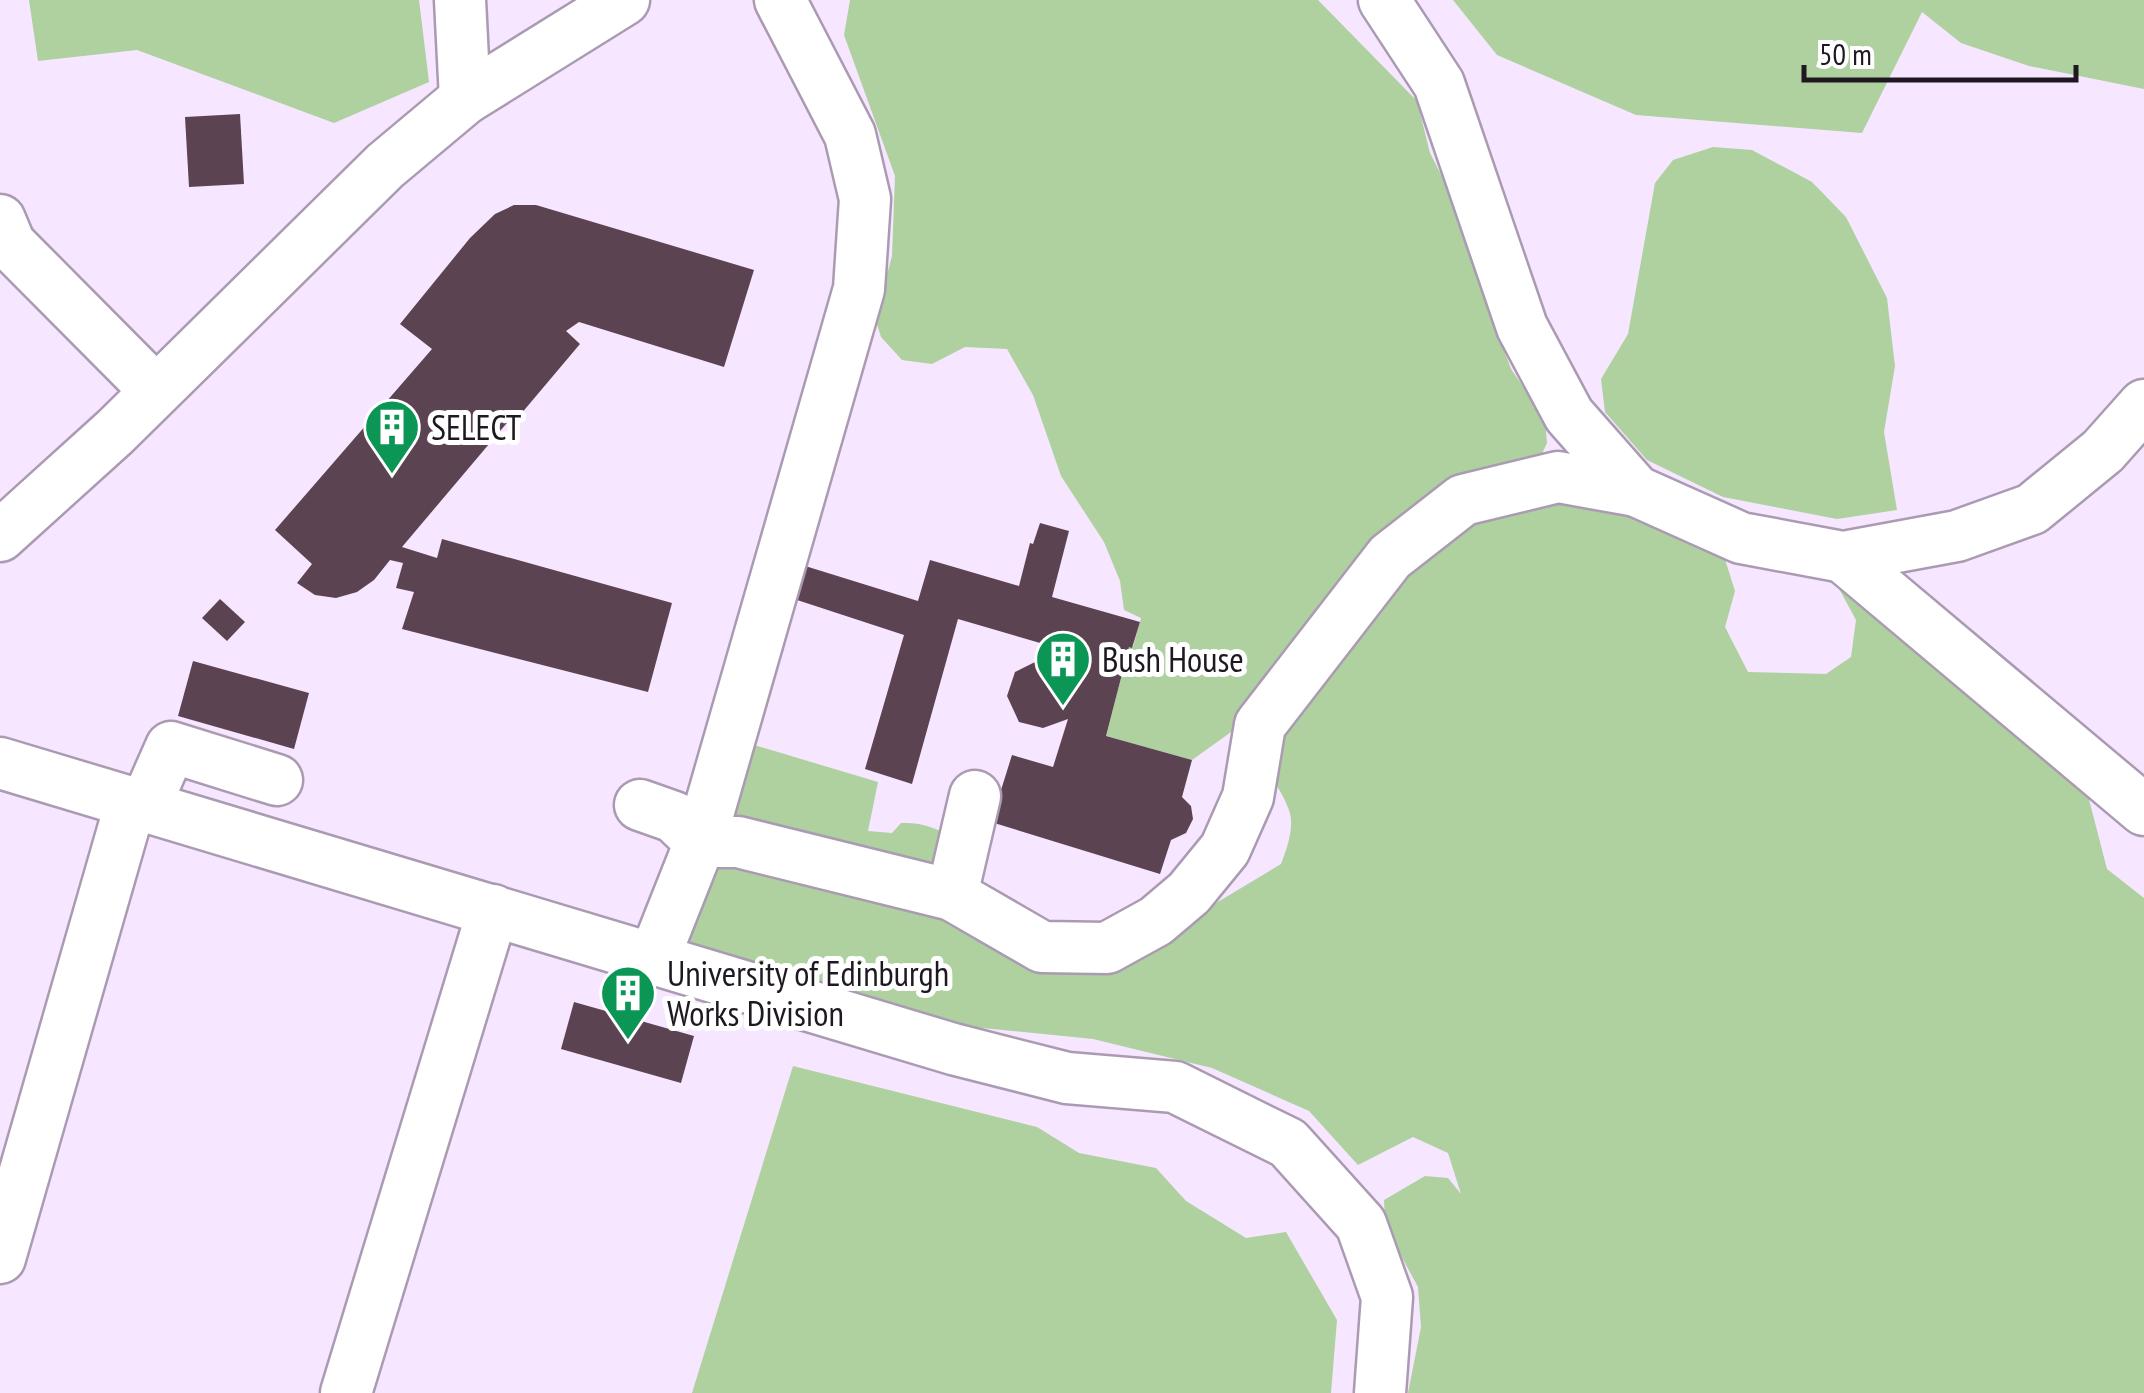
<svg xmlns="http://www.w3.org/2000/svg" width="2144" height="1393" font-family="'PT Sans Narrow',sans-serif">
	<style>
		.green { fill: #aed19f }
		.building { fill: #5b4351 }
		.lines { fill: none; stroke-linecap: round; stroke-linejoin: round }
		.minor-casing { stroke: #ab9bb2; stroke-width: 55 }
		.minor { stroke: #fff; stroke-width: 50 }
		.labels { text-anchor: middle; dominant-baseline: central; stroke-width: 10; stroke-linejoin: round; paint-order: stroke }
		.poi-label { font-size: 35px; fill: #1e1821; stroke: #fff; text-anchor: start }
	</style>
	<rect width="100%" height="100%" fill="#f7e6ff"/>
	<g class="green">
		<path d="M29,0H419L429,82L334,123L137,50L38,61Z"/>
		<path d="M850,0H1318L1417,101L1430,153L1459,210L1481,289L1511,369L1545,419L1547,443L1540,458L1454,493L1252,717L1192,760L1106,736L1129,647H1133L1141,618L1124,610L1120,581L1104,542L1061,476L1033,395L1007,349L965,347L932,364L902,360L881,337L875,318L892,256L895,176L844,35Z"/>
		<path d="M1453,0H2144V89L2029,66L1961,43L1922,12L1862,133L1636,115L1497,55Z"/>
		<path d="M1713,147L1752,150L1812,182L1846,217L1887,298L1895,366L1884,432L1897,510L1837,519L1723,497L1647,460L1605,412L1601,379L1628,334L1655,183L1673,160Z"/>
		<path d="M1552,496L1625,503L1722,550L1735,591L1725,627L1748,672L1826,674L1851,657L1856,620L1830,572L2085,784L2107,869L2144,898V1393H1408L1421,1327L1418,1287L1385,1226L1384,1200L1425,1176L1448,1178L1461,1194L1448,1153L1413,1137L1358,1165L1309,1111L1212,1068L1093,1039L962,1026L669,938L723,857L1121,960L1281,864C1287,848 1295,827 1289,810C1278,781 1267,781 1265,744L1395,573L1469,509Z"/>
		<path d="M751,744L878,782L868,831L892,833L901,823C921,822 939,828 955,840L939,874L735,822L733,803Z"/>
		<path d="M793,1066L1037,1127L1079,1153L1156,1168L1186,1201L1246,1238L1286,1232L1337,1320L1331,1393H692Z"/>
	</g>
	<g class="building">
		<path d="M240,114L244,184L189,187L185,117Z"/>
		<path d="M514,205H536L754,270L724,367L579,322L566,331L580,344L515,421L511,418L402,547L437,558L442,539L672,603L648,692L402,629L414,592L396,588L403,563L390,560L374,580L357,592L336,598L315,595L297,583L312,564L275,530L432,349L400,324L470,238L495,214Z"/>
		<path d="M1040,523L1069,531L1052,597L1140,622L1132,648L1129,647L1106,736L1192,760L1182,797L1191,806L1193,819L1186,833L1171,840L1160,874L991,822L1012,755L1053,767L1068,719L1043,728L1019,722L1007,696L1015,672L1037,661L1062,667L1076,689L1085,656L958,619L912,784L865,769L904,635L791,598L802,565L918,601L930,560L1019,586L1030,543L1033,544Z"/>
		<path d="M220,599L245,622L227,641L202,618Z"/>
		<path d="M193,661L309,693L294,749L178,716Z"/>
		<path d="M574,1002L694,1036L681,1083L561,1049Z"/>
	</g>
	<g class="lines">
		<g class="minor-casing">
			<g id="minor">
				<path d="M460,0L465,99"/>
				<path d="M1384,0L1439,84L1522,327L1569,415L1636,491L1741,538L1843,557L1957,536L2032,509L2103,451L2144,405"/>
				<path d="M0,220L10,244L156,391"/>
				<path d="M0,536L115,432L385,166L465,99L624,0"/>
				<path d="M1843,557L2144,810"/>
				<path d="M0,763L953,1049L1067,1078L1175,1087L1288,1143L1361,1224L1387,1297L1380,1393"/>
				<path d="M640,805L674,817L700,842H738L952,895L1042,947L1107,948L1156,921L1189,893L1225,849L1248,797L1260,725L1390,557L1463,500L1558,477L1636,491"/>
				<path d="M145,806L171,747L277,780"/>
				<path d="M952,895L975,796"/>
				<path d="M654,958L700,842L859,289L865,199L850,135L780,0"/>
				<path d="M0,1258L131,802"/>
				<path d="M346,1393L493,910"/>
			</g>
		</g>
		<use href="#minor" class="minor"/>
	</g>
	<defs>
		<g id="building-pin" transform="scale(2.875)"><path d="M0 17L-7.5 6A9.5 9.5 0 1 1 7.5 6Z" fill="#0c9655" stroke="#fff"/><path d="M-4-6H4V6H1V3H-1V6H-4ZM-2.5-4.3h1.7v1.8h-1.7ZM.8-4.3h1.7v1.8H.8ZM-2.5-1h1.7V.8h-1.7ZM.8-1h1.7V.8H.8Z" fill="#fff"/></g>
	</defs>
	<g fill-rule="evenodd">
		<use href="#building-pin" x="392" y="427"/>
		<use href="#building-pin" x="1063" y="659"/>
		<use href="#building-pin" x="628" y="993"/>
	</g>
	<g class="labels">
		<g class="poi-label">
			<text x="431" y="427">SELECT</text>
			<text x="1102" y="659">Bush House</text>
			<text x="667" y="973">University of Edinburgh<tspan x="667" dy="40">Works Division</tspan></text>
		</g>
	</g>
	<path d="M1804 65v15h272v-15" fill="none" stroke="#1e1821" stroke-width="5"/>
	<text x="1819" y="65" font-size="30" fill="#1e1821" stroke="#ffffff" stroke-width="8" paint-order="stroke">50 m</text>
</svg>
